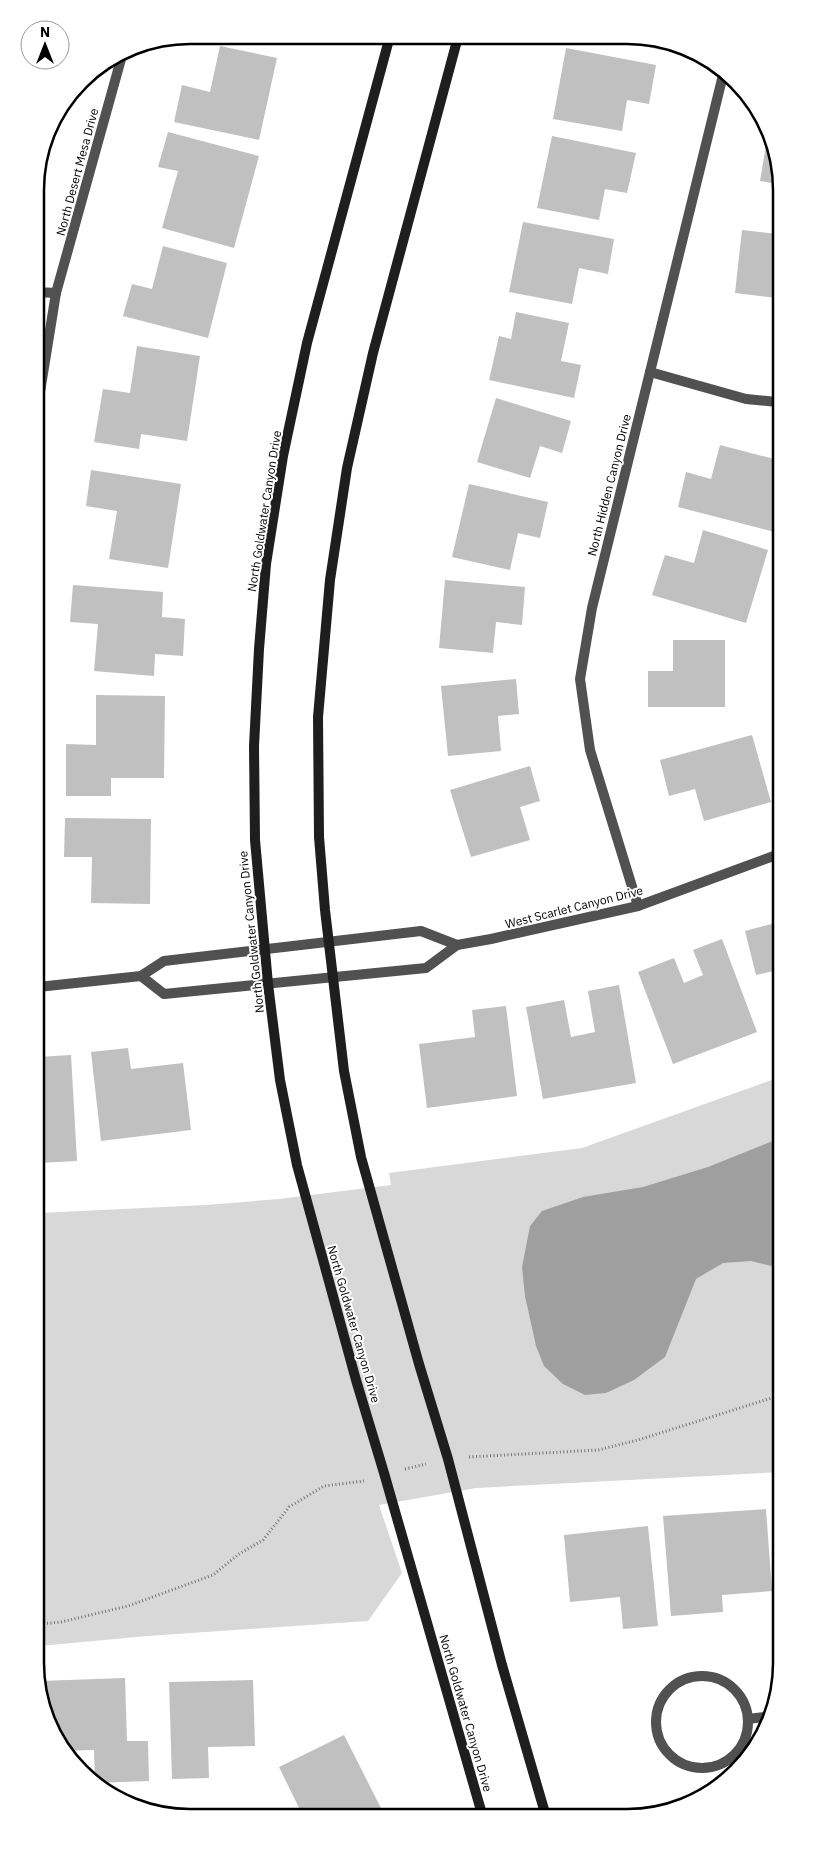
<svg xmlns="http://www.w3.org/2000/svg" width="817" height="1853" font-family="'IBM Plex Sans',sans-serif">
	<style>
		.green { fill: #d8d8d8 }
		.water { fill: #9f9f9f }
		.building { fill: #c0c0c0 }
		.lines { fill: none; stroke-linecap: round; stroke-linejoin: round }
		.path { stroke: #737373; stroke-width: 3; stroke-dasharray: 1 2.5; stroke-linecap: butt }
		.street { stroke: #515151; stroke-width: 10 }
		.secondary { stroke: #1e1e1e; stroke-width: 10 }
		.labels { text-anchor: middle; dominant-baseline: central; stroke-width: 4; stroke-linejoin: round; paint-order: stroke }
		.street-label { font-size: 12px; fill: #000; stroke: #fff }
		.rim { fill: none; stroke: #000; stroke-width: 2.5 }
	</style>
	<rect width="100%" height="100%" fill="#fff"/>
	<path class="green" d="M780,1077L781,1472L476,1488L379,1505L402,1573L368,1621L147,1636L40,1646L39,1213L206,1205L279,1199L391,1185L389,1173L582,1148Z"/>
	<path class="water" d="M780,1138V1268L751,1261L723,1263L696,1279L665,1357L634,1380L606,1393L585,1395L563,1384L544,1366L536,1346L525,1296L522,1267L530,1226L542,1211L583,1197L643,1187L708,1167Z"/>
	<g class="building">
		<path d="M279,36H296L295,40Z"/>
		<path d="M610,38H657L663,41L661,50Z"/>
		<path d="M220,46L277,58L259,140L174,122L182,85L210,92Z"/>
		<path d="M566,48L656,65L649,104L627,100L622,131L553,119Z"/>
		<path d="M168,132L259,156L234,248L162,228L178,171L158,167Z"/>
		<path d="M552,136L636,153L627,193L605,189L599,220L537,208Z"/>
		<path d="M766,145L776,147L777,149V184L760,181Z"/>
		<path d="M523,222L614,239L608,274L579,268L572,304L509,292Z"/>
		<path d="M742,230L777,234V298L735,293Z"/>
		<path d="M163,246L227,263L208,338L123,316L132,284L152,289Z"/>
		<path d="M516,312L569,323L561,361L581,365L574,398L489,380L499,336L511,339Z"/>
		<path d="M137,346L200,356L187,441L141,434L139,449L94,442L103,389L130,393Z"/>
		<path d="M496,398L571,421L562,453L540,446L530,478L477,462Z"/>
		<path d="M720,445L778,460V521L775,532L678,507L686,472L711,479Z"/>
		<path d="M91,470L181,484L168,568L109,559L117,511L86,506Z"/>
		<path d="M469,484L548,502L540,538L518,533L510,570L452,557Z"/>
		<path d="M703,530L768,550L746,623L652,595L665,555L694,563Z"/>
		<path d="M445,580L525,587L522,625L496,622L493,653L439,648Z"/>
		<path d="M73,585L163,592L162,617L185,619L183,656L155,654L154,676L94,671L98,624L70,622Z"/>
		<path d="M673,640H725V707H648V671H673Z"/>
		<path d="M516,679L519,714L498,716L501,751L448,756L441,686Z"/>
		<path d="M96,695L165,696L164,778H111V796H66V744L96,745Z"/>
		<path d="M752,735L771,802L704,821L695,789L669,796L660,760Z"/>
		<path d="M530,766L540,801L520,807L530,840L471,857L450,790Z"/>
		<path d="M65,818L151,819L150,904L91,903L92,857H64Z"/>
		<path d="M779,922V974L778,970L756,975L745,931Z"/>
		<path d="M722,939L757,1032L673,1064L638,972L674,958L684,983L703,975L693,950Z"/>
		<path d="M619,985L636,1083L543,1099L526,1007L564,1000L571,1037L595,1032L588,991Z"/>
		<path d="M506,1006L517,1096L427,1108L419,1044L475,1037L472,1010Z"/>
		<path d="M128,1048L131,1069L183,1063L191,1130L101,1141L91,1052Z"/>
		<path d="M71,1055L77,1161L39,1163L38,1057Z"/>
		<path d="M766,1509L772,1591L722,1595L723,1612L671,1616L663,1516Z"/>
		<path d="M648,1526L658,1626L623,1629L620,1597L570,1602L564,1535Z"/>
		<path d="M125,1678L127,1741H148L149,1781L95,1783L94,1750L62,1751L61,1749L40,1704V1681Z"/>
		<path d="M253,1680L255,1746L208,1747L209,1778L172,1779L169,1682Z"/>
		<path d="M344,1735L384,1814H302L279,1767Z"/>
	</g>
	<g class="lines">
		<g class="path">
			<path d="M469,1457L598,1450L638,1440L781,1395"/>
			<path d="M405,1469L426,1464"/>
			<path d="M40,1624L61,1622L128,1606L213,1575L239,1554L263,1540L289,1507L324,1486L364,1481"/>
		</g>
		<g class="street">
			<path d="M36,292L56,293"/>
			<path d="M650,372L746,399L777,402"/>
			<path d="M36,417L56,293L123,52"/>
			<path d="M638,906L590,750L580,679L592,608L724,71"/>
			<path d="M141,976L164,994L426,968L457,945L491,939L638,906L779,854"/>
			<path d="M38,987L141,976L164,961L421,931L457,945"/>
			<circle cx="702" cy="1722" r="46"/>
			<path d="M748,1719L772,1716"/>
		</g>
		<g class="secondary">
			<path d="M390,36L307,343L283,456L266,564L259,649L254,746L255,840L268,984L280,1080L297,1165L356,1380L384,1473L482,1814"/>
			<path d="M458,37L373,353L347,468L330,580L318,717L319,837L325,910L344,1071L361,1157L419,1364L448,1459L502,1665L545,1813"/>
		</g>
	</g>
	<g class="labels">
		<g class="street-label">
			<text transform="translate(77 172) rotate(-75)">North Desert Mesa Drive</text>
			<text transform="translate(609 485) rotate(-76)">North Hidden Canyon Drive</text>
			<text transform="translate(264 511) rotate(-81)">North Goldwater Canyon Drive</text>
			<text transform="translate(574 907) rotate(-14)">West Scarlet Canyon Drive</text>
			<text transform="translate(251 932) rotate(-96)">North Goldwater Canyon Drive</text>
			<text transform="translate(354 1324) rotate(74)">North Goldwater Canyon Drive</text>
			<text transform="translate(466 1713) rotate(74)">North Goldwater Canyon Drive</text>
		</g>
	</g>
	<path d="M0 0H817V1853H0ZM190 44H627A146 146 0 0 1 773 190V1663A146 146 0 0 1 627 1809H190A146 146 0 0 1 44 1663V190A146 146 0 0 1 190 44Z" fill="#fff" fill-rule="evenodd"/>
	<path class="rim" d="M190 44H627A146 146 0 0 1 773 190V1663A146 146 0 0 1 627 1809H190A146 146 0 0 1 44 1663V190A146 146 0 0 1 190 44Z"/>
	<g transform="translate(45 45)"><circle r="24" fill="#ffffff" stroke="#999999"/>
	<path d="M0-4L9 19L0 12L-9 19Z" fill="#000000"/>
	<text y="-8" font-size="14" font-weight="bold" text-anchor="middle" fill="#000000">N</text>
	</g>
</svg>
